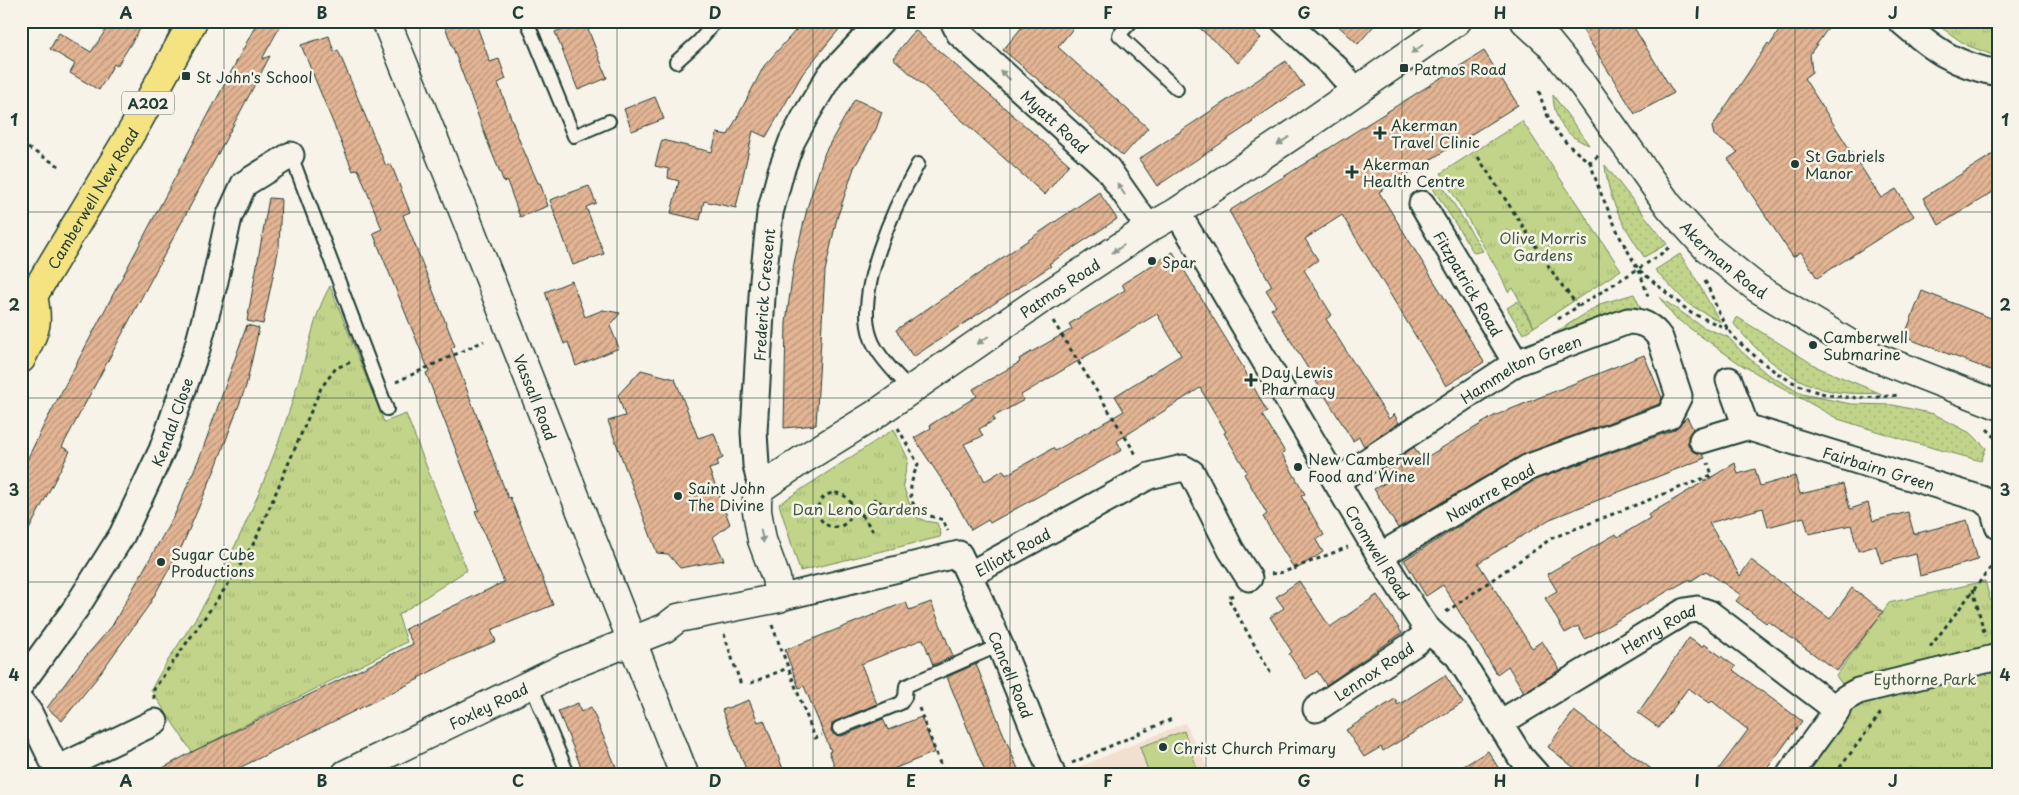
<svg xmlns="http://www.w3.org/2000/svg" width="2019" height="795" font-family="'Playpen Sans',sans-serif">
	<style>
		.built { fill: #f1e0cf }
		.grass { fill: url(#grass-dots); stroke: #70885e }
		.park { fill: url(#park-tufts); stroke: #70885e }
		.garden { fill: #c1d489; stroke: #70885e }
		.building { fill: url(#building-hatch); stroke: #1f3d34; fill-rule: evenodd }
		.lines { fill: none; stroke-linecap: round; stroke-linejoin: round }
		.lane-casing { stroke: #1f3d34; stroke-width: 16 }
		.street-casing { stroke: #1f3d34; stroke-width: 29 }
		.secondary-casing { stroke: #1f3d34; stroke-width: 31 }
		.highway-casing { stroke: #1f3d34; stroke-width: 31 }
		.path { stroke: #1f3d34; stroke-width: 3; stroke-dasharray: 4 4; stroke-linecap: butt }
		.lane { stroke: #f7f3e8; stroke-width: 12 }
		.street { stroke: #f7f3e8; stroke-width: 25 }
		.secondary { stroke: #f7f3e8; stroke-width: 28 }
		.highway { stroke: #f5e382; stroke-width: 28 }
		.oneway { fill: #8b988e }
		.grid { fill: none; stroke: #1f3d34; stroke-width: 1; stroke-opacity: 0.55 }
		.poi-dot { fill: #1f3d34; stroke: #f7f3e8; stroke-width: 2 }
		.labels { text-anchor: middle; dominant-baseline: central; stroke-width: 5; stroke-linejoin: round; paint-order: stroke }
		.shield { fill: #f7f3e8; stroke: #60746a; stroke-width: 1 }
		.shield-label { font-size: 14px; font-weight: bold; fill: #1f3d34 }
		.poi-label { font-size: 15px; fill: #1f3d34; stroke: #f7f3e8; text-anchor: start }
		.street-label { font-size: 15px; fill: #1f3d34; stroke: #f7f3e8 }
		.park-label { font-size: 15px; fill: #3f5b45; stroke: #f7f3e8 }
		.neatline { fill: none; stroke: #1f3d34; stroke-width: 2 }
		.grid-label { font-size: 16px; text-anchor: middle; font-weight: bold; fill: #1f3d34 }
	</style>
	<defs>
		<pattern id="grass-dots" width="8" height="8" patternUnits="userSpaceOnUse" patternTransform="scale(1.25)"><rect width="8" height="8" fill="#c1d489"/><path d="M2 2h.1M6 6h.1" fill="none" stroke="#a5b777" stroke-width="1.8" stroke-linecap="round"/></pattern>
		<pattern id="park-tufts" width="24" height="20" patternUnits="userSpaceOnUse" patternTransform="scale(1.25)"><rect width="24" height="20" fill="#c1d489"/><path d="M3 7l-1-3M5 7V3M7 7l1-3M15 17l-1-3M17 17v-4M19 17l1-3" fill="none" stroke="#a5b777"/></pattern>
		<pattern id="building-hatch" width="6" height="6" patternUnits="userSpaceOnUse" patternTransform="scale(1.25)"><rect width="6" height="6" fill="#e4b594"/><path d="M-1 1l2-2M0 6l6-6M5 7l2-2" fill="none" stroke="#b8947a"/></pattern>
	</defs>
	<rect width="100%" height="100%" fill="#f7f3e8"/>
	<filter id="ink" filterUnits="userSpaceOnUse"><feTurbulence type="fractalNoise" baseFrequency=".02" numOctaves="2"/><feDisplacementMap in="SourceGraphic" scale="10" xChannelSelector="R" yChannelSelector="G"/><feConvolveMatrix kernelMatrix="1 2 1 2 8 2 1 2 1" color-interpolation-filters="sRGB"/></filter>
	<g filter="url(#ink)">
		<path class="built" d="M1185,723L1211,774H1076L1074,769Z"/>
		<g class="grass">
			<path d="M1553,95L1589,145C1565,136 1554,120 1553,95Z"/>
			<path d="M1605,165L1667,244L1644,257C1624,225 1609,204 1605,165Z"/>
			<path d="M1437,177L1483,251L1474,253L1429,182Z"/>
			<path d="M1680,254L1693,274L1720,322L1687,303L1655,270Z"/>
			<path d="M1634,294L1643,313L1533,346L1603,303Z"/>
			<path d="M1659,297L1703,327L1728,337L1741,351L1767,374L1802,394L1851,404L1893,405L1934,414L1972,434L1986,448L1981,461L1908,441L1838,419L1740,364L1674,317Z"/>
			<path d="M1518,301L1534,327L1523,334L1507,308Z"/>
			<path d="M1737,317L1819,368L1882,394C1870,393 1858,394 1847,393C1799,390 1763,359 1734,324Z"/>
		</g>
		<g class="park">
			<path d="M1932,21H1998V57L1966,45Z"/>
			<path d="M1522,121L1621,270L1534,327L1513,288L1508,292L1501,276L1441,173Z"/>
			<path d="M330,286L384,422L406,414L467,570L398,615L407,642L192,752L151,690C166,660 187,634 203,606C226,566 247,523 264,480C280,440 294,399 305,358C313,331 316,311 330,286Z"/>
			<path d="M894,429L908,459L903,485L913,514L925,521L937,523L941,534L940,537L800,571L779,504Z"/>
			<path d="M1985,581L1998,627V774H1805L1857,704L1836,676L1889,603Z"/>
		</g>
		<path class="garden" d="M1184,731L1199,774H1149L1140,747Z"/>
		<g class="building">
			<path d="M112,21H145L117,66L114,64L99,90L70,73L75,64L50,49L59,33L91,52Z"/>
			<path d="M258,21H283L262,59L270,56L62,447L70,451L21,545V472L45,423Z"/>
			<path d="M443,21H475L490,62L499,59L506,79L498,83L520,142L538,183H540L548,206L520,217L507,181L504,182L490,148Z"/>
			<path d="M581,21H585L607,78L578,90L555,32Z"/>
			<path d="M804,21H846L803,73L766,137L753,131L736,208L704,201L700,220L671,213L679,181L668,178L669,169L655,166L662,140L712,152L717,133L728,135L764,66Z"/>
			<path d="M1027,21H1079L1058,47L1148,128L1123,156L1054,93L1003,50Z"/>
			<path d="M1192,21H1243L1261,38L1238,63Z"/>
			<path d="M1333,21H1378L1358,44Z"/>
			<path d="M1577,21H1630L1674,93L1635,114Z"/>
			<path d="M1785,21H1833L1810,54L1812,72L1804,78L1881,198L1896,189L1914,216L1817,278L1801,252L1793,257L1728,159L1738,152L1714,135L1712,127L1768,43L1770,45Z"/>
			<path d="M915,30L1069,164L1045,195L893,58Z"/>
			<path d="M329,36L334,52L338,50L386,166L391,164L410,212L403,215L455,346L451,348L508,498L510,497L553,605L491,630L496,641L455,659L418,678L419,679L227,774H152L192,752L413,644L405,629L504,582L475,511L479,510L426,373L429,371L373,233L382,229L358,169L353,171L301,45Z"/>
			<path d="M1484,51L1518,105L1379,192L1484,362L1446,386L1342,215L1305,239L1318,260L1304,270L1332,315L1326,319L1389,419L1394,414L1399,423L1364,446L1359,437L1353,441L1271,309L1276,306L1266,290L1272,286L1229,211Z"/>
			<path d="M1286,61L1304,86L1252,121L1253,122L1157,186L1139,159Z"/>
			<path d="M655,97L664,119L632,131L624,109Z"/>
			<path d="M855,99L882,112L876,129L854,168L837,218L825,271L816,425L784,428L786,323L794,263L808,205L825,152Z"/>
			<path d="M1998,151V189L1939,225L1923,198Z"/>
			<path d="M589,186L596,203L586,207L604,254L573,265L550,200Z"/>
			<path d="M1099,192L1117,219L1049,264L1051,266L913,357L896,330Z"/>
			<path d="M269,198L281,199L279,247L263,324L247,321Z"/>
			<path d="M1173,252L1243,367L1267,412L1262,415L1285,452L1282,454L1305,494L1301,496L1324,535L1316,540L1323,552L1295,570L1263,517L1267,514L1244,474L1247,472L1224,433L1226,432L1200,388L1117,441L1122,450L990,523L988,520L971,530L952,495L914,438L931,428L930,425L977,396L973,389L1020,362L1019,359L1072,329L1069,324L1125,290L1122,284ZM1157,314L1181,355L1115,396L1124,411L1055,451L1053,448L1006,475L1003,470L985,481L964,444L983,436L979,429L995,420L993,417L1024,400L1021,395Z"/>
			<path d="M572,281L585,317L603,310L620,313L610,326L619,348L576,366L568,342L564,344L545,292Z"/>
			<path d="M1922,291L1996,320L1992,330L1998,332V373L1904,337Z"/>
			<path d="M247,325L259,328L246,386L216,467L182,546L149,605L96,679L62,721L47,708L81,662L112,626L175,514L201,454Z"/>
			<path d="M1644,355L1662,398L1659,404L1524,454L1398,528L1374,489L1387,482L1380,470L1414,447L1422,460L1494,416Z"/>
			<path d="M641,370L675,379L698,438L714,433L723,458L717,461L719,466L709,469L730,524L713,537L724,560L680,568L668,554L657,553L608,421L625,416L618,395Z"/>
			<path d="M1687,417L1693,429L1688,436V445L1692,451L1703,454L1705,458L1550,519L1478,563L1532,648L1542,641L1560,670L1524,692L1508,666L1497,674L1443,585L1426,596L1404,560L1535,480L1674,430Z"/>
			<path d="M1735,463L1738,474L1755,469L1760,486L1795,476L1800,494L1843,484L1850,509L1868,503L1873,521L1908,512L1914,534L1967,520L1978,560L1920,576L1916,554L1881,563L1876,546L1858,551L1851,525L1809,534L1804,517L1768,527L1763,508L1709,523L1740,576L1751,560L1830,619L1852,588L1883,612L1837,671L1768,621L1766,623L1736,601L1741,595L1706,571L1691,581L1690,579L1668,591L1585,639L1578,626L1565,633L1545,598L1557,591L1547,574L1616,534L1618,537L1650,518L1648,515Z"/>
			<path d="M1299,581L1330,627L1377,595L1402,633L1326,685L1317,671L1306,679L1289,654L1292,652L1270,617L1284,608L1276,597Z"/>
			<path d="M906,602L909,610L931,602L953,656L933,665L923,639L861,664L877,704L836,721L832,723L831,731L834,735L842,736L883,719L888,730L921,717L935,752L881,774H838L829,752L831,751L804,686L799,688L785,650Z"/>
			<path d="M1689,638L1702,647L1704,644L1736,667L1733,670L1802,721L1763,774H1715L1748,730L1712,701L1710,703L1688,688L1659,728L1638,713Z"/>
			<path d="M976,664L1001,728L1020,774H986L947,677Z"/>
			<path d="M1445,675L1463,703L1383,751L1381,747L1364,757L1346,730L1395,699L1398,705Z"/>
			<path d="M749,700L758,722L764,720L785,774H748L722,710Z"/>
			<path d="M578,703L581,712L591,707L619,774H584L558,711Z"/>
			<path d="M1574,711L1658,774H1582L1548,747Z"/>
			<path d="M1488,751L1502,774H1451Z"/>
		</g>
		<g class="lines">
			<g class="lane-casing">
				<g id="lane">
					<path d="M527,21L574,136L609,121"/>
					<path d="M1132,21L1119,35L1177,89"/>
					<path d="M676,62L699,41L716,21"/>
					<path d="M291,155L387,409"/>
					<path d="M910,390C899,376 877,356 871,338C854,292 895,205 918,164"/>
					<path d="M531,685L568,774"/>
					<path d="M839,728L901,703L905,697L906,686L1000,645"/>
				</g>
			</g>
			<g class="street-casing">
				<g id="street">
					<path id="s1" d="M953,21L959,33L1107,168L1149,228"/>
					<path d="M1284,21L1336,68L1356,91"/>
					<path d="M1901,21C1933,49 1954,65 1998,73"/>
					<path id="s2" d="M1422,204L1516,363"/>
					<path id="s3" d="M1177,212L1380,556L1421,620C1430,635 1446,644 1458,656L1520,756L1536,774"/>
					<path d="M1729,380L1746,427"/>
					<path id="s4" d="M1702,440L1746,427L1982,499L1993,508L1998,526"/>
					<path id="s5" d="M1337,481L1516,363L1628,321C1642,321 1652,326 1660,338L1679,396L1669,416L1529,467L1380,556"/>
					<path id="s6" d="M761,488L756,465L754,432L763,280L770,213L781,171L792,141L806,115L830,75L881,21"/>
					<path id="s7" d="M969,575L1000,645L1052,774"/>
					<path id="s8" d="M779,598L959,554L969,575L1149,476L1183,468L1192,473L1231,550L1249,578"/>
					<path id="s9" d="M21,684L76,608L122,535L162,450L197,349L215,281L229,217L244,184L291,155"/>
					<path d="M21,702L29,712L59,774"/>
					<path id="s10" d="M1316,709L1418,641L1428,631"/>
					<path id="s11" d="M1500,723L1685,611L1697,609L1709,613L1837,710"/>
					<path d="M57,769L155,722"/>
					<path d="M1790,774L1837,710C1838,700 1850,696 1858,691L1998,657"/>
				</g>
			</g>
			<g class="secondary-casing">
				<g id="secondary">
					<path id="s12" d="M386,21L466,218L684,774"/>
					<path id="s13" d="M1525,21L1549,43L1558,54L1583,85L1669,206L1707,248L1757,288L1865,353L1998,405"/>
					<path id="s14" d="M346,774L566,667L665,628L678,618L779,598L776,578L762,540L757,511V499L761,488L802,460L873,416L1040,300L1149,228L1177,212L1297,132L1457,21"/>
				</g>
			</g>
			<g class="highway-casing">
				<g id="highway">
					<path id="s15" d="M21,302L33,296L137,123L193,21"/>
					<path d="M21,359C34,331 40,328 33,296"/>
				</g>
			</g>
			<g class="path">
				<path d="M1539,91C1548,125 1561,142 1590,162L1601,154"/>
				<path d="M21,144L61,167"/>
				<path d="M1478,157L1557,279L1578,306"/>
				<path d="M1590,162L1599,189L1620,237L1638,269L1691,313L1728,329"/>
				<path d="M1639,270L1649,299"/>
				<path d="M1705,281C1713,296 1718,315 1728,329C1736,341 1750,352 1761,361C1806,397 1843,402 1898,395"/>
				<path d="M1558,319L1657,257L1672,245"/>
				<path d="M1053,321L1137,456"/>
				<path d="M396,382L484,341"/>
				<path d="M898,428L918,464C912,478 904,500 920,511C926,516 936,517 943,520L948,531"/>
				<path d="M1987,429L1998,440"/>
				<circle cx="835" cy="510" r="17"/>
				<path d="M874,502L875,494"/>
				<path d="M852,513L862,515L874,502H880C892,511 901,512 914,504"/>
				<path d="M862,515L873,531"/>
				<path d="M1271,574L1284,572L1348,547"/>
				<path d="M1973,589L1985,636"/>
				<path d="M1233,595L1228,598L1271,674"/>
				<path d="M1446,612L1552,538L1712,475L1708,463"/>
				<path d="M772,625L815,738L822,735"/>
				<path d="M724,634L741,685"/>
				<path d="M1930,647L1998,558"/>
				<path d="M751,683L788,668"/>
				<path d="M154,699V689L229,583L255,541L321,388L336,368L351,362"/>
				<path d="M919,708L944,774"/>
				<path d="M1072,763L1174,718"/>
				<path d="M1835,774L1883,710"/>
			</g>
			<use href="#lane" class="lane"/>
			<use href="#street" class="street"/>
			<use href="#secondary" class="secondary"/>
			<use href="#highway" class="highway"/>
		</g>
		<defs><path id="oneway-solid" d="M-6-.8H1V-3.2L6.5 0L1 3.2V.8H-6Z" transform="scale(1.25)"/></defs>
		<g class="oneway">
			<use href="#oneway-solid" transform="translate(1417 49) rotate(145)"/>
			<use href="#oneway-solid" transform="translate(1005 75) rotate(-138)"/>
			<use href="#oneway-solid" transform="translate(1283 141) rotate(146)"/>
			<use href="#oneway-solid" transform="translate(1121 189) rotate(-123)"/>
			<use href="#oneway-solid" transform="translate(1118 249) rotate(147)"/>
			<use href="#oneway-solid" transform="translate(983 340) rotate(145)"/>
			<use href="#oneway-solid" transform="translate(762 536) rotate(77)"/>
		</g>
	</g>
	<path class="grid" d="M224,21V774M420,21V774M617,21V774M813,21V774M1010,21V774M1206,21V774M1402,21V774M1599,21V774M1795,21V774M21,212H1998M21,398H1998M21,582H1998"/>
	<g class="poi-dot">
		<rect x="1399" y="63" width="10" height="10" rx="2.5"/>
		<rect x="181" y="71" width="10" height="10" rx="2.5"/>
		<path d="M1377.5 125.5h5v5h5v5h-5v5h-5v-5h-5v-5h5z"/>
		<circle cx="1795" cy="164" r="5"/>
		<path d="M1349.5 164.5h5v5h5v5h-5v5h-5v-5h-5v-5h5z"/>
		<circle cx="1152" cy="261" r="5"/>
		<circle cx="1813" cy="345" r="5"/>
		<path d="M1248.5 372.5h5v5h5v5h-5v5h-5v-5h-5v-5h5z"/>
		<circle cx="1298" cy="467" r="5"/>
		<circle cx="678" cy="496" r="5"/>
		<circle cx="161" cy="562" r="5"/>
		<circle cx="1163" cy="747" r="5"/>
	</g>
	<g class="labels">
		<rect class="shield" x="122" y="91.5" width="52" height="23" rx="4"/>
		<g class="shield-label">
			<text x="148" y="103">A202</text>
		</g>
		<g class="poi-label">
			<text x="1414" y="68">Patmos Road</text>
			<text x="196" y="76">St John's School</text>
			<text x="1391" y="124">Akerman<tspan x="1391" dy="17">Travel Clinic</tspan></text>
			<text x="1805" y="155">St Gabriels<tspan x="1805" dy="17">Manor</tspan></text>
			<text x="1363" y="163">Akerman<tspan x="1363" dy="17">Health Centre</tspan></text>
			<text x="1162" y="261">Spar</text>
			<text x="1823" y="336">Camberwell<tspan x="1823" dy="17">Submarine</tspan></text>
			<text x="1261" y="371">Day Lewis<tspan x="1261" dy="17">Pharmacy</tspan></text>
			<text x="1308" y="458">New Camberwell<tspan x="1308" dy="17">Food and Wine</tspan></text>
			<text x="688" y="487">Saint John<tspan x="688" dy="17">The Divine</tspan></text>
			<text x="171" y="553">Sugar Cube<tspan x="171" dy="17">Productions</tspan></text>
			<text x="1173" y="747">Christ Church Primary</text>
		</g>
		<g class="street-label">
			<text stroke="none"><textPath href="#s1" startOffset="144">Myatt Road</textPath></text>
			<text stroke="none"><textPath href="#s15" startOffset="128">Camberwell New Road</textPath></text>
			<text stroke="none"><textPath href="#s13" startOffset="312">Akerman Road</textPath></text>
			<text stroke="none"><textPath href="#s2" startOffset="92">Fitzpatrick Road</textPath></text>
			<text stroke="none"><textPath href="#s14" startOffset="944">Patmos Road</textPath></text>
			<text stroke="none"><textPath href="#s6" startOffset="194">Frederick Crescent</textPath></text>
			<text stroke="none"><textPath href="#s5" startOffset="216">Hammelton Green</textPath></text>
			<text stroke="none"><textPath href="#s12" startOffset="405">Vassall Road</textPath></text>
			<text stroke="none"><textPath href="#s9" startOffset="304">Kendal Close</textPath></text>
			<text stroke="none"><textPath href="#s4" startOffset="185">Fairbairn Green</textPath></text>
			<text transform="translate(1490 492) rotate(-30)">Navarre Road</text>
			<text stroke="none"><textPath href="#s8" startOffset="258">Elliott Road</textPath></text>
			<text stroke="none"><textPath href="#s3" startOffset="395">Cromwell Road</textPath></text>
			<text stroke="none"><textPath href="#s11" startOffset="185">Henry Road</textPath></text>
			<text stroke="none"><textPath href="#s10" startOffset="69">Lennox Road</textPath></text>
			<text stroke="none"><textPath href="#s7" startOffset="108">Cancell Road</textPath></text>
			<text stroke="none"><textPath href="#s14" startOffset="158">Foxley Road</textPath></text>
		</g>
		<g class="park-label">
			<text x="1543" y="237">Olive Morris<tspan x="1543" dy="17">Gardens</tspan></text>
			<text x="860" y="508">Dan Leno Gardens</text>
			<text x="1925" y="678">Eythorne Park</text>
		</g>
	</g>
	<rect width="2019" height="795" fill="none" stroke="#f7f3e8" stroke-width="55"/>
	<rect x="28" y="28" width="1964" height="740" class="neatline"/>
	<g class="grid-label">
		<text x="126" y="19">A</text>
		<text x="322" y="19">B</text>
		<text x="518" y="19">C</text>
		<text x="715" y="19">D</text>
		<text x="911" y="19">E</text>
		<text x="1108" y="19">F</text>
		<text x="1304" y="19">G</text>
		<text x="1500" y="19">H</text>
		<text x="1697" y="19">I</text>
		<text x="1893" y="19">J</text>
		<text x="14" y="126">1</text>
		<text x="2005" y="126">1</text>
		<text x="14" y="311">2</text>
		<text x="2005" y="311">2</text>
		<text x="14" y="496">3</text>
		<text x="2005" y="496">3</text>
		<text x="14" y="681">4</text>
		<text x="2005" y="681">4</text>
		<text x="126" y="787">A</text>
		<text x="322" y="787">B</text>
		<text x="518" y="787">C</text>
		<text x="715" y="787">D</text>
		<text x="911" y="787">E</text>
		<text x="1108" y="787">F</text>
		<text x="1304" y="787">G</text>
		<text x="1500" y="787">H</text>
		<text x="1697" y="787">I</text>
		<text x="1893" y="787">J</text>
	</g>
</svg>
